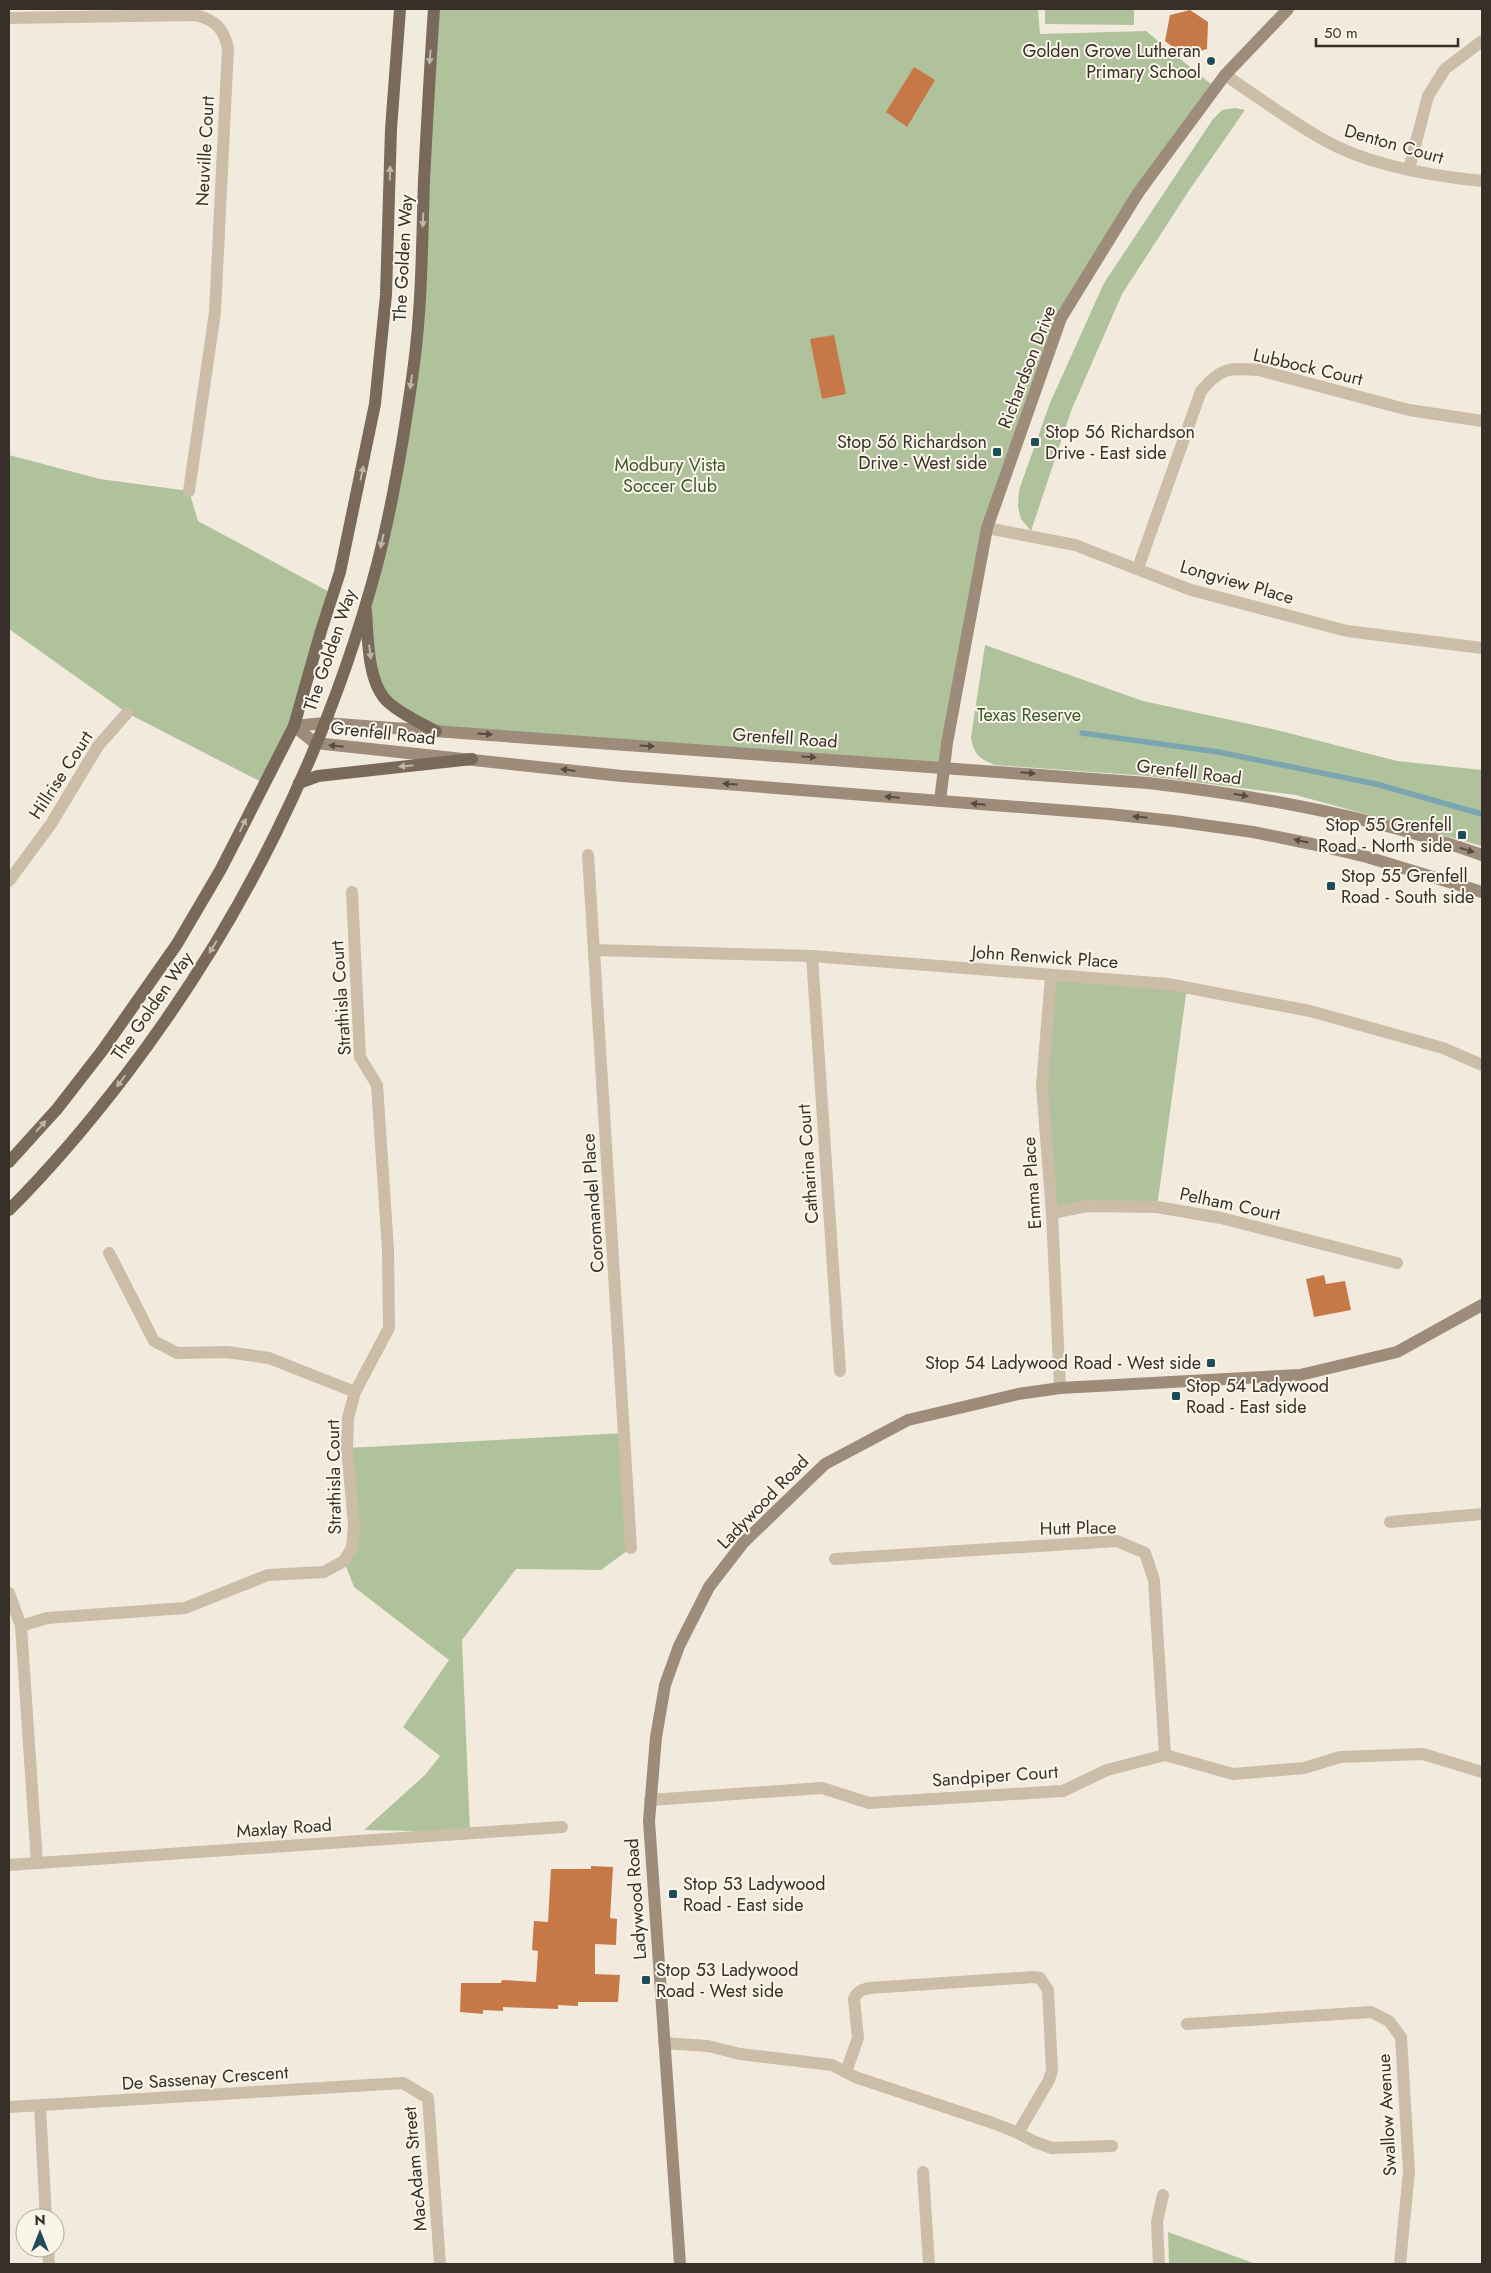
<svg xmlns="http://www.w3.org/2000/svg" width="1491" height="2273" font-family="Jost,sans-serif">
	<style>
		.green { fill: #b0c29c }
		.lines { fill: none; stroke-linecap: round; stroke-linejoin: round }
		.stream { stroke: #7ba6b0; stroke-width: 5.5 }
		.building { fill: #c67847 }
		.street { stroke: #cbbda8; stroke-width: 12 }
		.secondary { stroke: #9e8c7a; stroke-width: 12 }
		.primary { stroke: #796959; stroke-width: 12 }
		.oneway { fill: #c0b6a8 }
		.oneway2 { fill: #564b41 }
		.poi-dot { fill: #1e4d59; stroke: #faf5e9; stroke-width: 2 }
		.labels { text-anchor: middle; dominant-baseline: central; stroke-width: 4; stroke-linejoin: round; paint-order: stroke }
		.poi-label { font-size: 18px; fill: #372f28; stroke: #faf5e9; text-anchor: start }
		.street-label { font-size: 18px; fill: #372f28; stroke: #faf5e9 }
		.park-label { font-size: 18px; fill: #40562c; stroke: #faf5e9 }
	</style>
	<rect width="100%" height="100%" fill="#f2ebdd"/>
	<g class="green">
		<path d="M434,9H1038L1040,34L1146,31L1216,88L1061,319L987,528L944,767L436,731L388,702L373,672L368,595L412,368Z"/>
		<path d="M1045,9H1134V25L1045,24Z"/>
		<path d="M1235,108L1245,110L1190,189L1122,294L1071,411L1031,531L1021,519L1018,507L1019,490L1050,403L1104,283L1213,119L1222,110Z"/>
		<path d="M9,455L100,479L189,491L198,521L333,594L294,726L265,784L127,713L9,629Z"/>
		<path d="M985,645L1143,701L1277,730L1397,761L1482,770V846L1296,795L1148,776L995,765C979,759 973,753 971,737Z"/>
		<path d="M1051,976L1187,987L1157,1207L1052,1213L1042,1086Z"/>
		<path d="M625,1433L631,1548L601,1570L516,1569L462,1640L470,1832L364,1830L425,1775L440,1756L403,1727L449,1660L354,1587L344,1561L352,1548L347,1448Z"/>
		<path d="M1168,2232L1256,2264H1169Z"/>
	</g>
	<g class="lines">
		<path class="stream" d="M1082,733L1218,752L1376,784L1482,814"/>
	</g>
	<g class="building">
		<path d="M1190,10L1208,22L1207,49L1184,56L1165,41L1170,15Z"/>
		<path d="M914,67L935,80L907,127L886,112Z"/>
		<path d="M834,335L846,394L822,399L810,339Z"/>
		<path d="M1324,1275L1326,1284L1345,1281L1351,1310L1314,1317L1306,1279Z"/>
		<path d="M591,1866L613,1867L610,1918L617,1919L616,1945L595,1944V1974L620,1975L618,2002H578V2006L558,2005V2009L503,2007V2011L483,2010V2014L460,2012L461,1983H501L502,1980L536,1982L538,1951L532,1950L534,1921L548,1922L551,1869H591Z"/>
	</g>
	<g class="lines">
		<g class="street">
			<path d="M9,18L195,15C215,20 223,27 228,48L215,312L189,491"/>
			<path d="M1225,75C1258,97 1290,121 1324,140C1368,165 1432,176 1482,181"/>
			<path d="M1409,169L1428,96L1445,69L1482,41"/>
			<path d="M987,528L1075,545L1191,590L1347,631L1482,648"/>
			<path d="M1138,568L1201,391C1221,367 1229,368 1259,370L1409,410L1482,421"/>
			<path d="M588,855L631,1548"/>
			<path d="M9,881L51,824L98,746L127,713"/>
			<path d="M594,950L812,956L1168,984L1310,1011L1443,1048L1482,1065"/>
			<path d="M812,956L840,1371"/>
			<path d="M1051,976L1042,1086L1052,1213L1060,1388"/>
			<path d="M1052,1213L1087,1206L1157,1207L1221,1218L1397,1263"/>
			<path d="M109,1253L154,1341L177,1353L227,1352L269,1358L355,1392"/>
			<path d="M1390,1522L1482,1514"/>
			<path d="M835,1559L1117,1541L1145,1553L1154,1580L1165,1755"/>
			<path d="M9,1593L21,1626L37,1863"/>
			<path d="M21,1626L47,1618L185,1608L268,1575L324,1572L344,1561L352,1548L354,1525L347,1448L348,1418L355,1392L389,1328L388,1250L377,1085L360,1057L352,892"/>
			<path d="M650,1800L822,1788L869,1803L1063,1791L1107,1770L1165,1755L1233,1774L1304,1768L1340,1757L1423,1754L1482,1772"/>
			<path d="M9,1865L562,1827"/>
			<path d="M1187,2024L1371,2012L1389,2021L1401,2037L1409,2171L1400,2264"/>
			<path d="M664,2043L708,2046L740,2054L832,2065L855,2077L993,2123L1018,2133L1035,2142L1052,2148L1112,2146"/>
			<path d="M846,2072L858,2038L854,1999C857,1991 862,1990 869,1988L1034,1977L1040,1978L1048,1990L1052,2070L1049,2080L1018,2133"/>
			<path d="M40,2106L46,2218"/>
			<path d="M9,2107L403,2083L428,2098L440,2264"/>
			<path d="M923,2172L929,2264"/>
			<path d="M48,2248L49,2264"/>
			<path d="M1159,2264L1157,2222L1163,2195"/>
		</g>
		<g class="secondary">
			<path d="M294,726L315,743L622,776L1109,814L1174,821L1253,832L1312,844L1367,857L1482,892"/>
			<path d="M294,726L324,723L1148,783C1261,796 1375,817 1482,855"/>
			<path d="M940,801L947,743L987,528L1061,318L1138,193L1225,75L1288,9"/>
			<path d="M680,2264L649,1821L656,1737L665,1685L679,1646L709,1587L743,1543L825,1464L908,1420L1018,1394L1060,1388L1300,1375L1397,1352L1482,1305"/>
		</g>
		<g class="primary">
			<path d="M366,611C368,638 367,684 389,703C403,715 420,723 436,731"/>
			<path d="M299,783L318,776L472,759"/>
			<path d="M9,1162L57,1109L102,1051L177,944L221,869L294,726L321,631L340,572L375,404L386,295L391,129L400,9"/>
			<path d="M9,1210C51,1168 89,1123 125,1076C241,924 328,749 377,565C394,499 405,431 414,364C422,303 422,241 424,180C427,123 430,66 434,9"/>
		</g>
	</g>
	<defs><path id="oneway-solid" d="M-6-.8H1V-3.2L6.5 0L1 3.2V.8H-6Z" transform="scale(1.25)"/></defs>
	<g class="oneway">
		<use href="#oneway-solid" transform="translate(430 57) rotate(94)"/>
		<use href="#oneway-solid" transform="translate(390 173) rotate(-88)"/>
		<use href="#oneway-solid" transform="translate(423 220) rotate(92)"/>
		<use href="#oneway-solid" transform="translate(411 382) rotate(98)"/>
		<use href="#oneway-solid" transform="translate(362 473) rotate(-78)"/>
		<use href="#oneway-solid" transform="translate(382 541) rotate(103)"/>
		<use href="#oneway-solid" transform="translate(370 652) rotate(83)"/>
		<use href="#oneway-solid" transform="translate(406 766) rotate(174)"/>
		<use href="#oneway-solid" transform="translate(243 825) rotate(-64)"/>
		<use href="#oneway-solid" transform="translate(213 947) rotate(121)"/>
		<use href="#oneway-solid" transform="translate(121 1081) rotate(127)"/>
		<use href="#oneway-solid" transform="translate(41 1126) rotate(-48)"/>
	</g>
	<g class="oneway2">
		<use href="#oneway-solid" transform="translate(485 734) rotate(4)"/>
		<use href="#oneway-solid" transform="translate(336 746) rotate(-174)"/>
		<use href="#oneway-solid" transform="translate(647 746) rotate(4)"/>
		<use href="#oneway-solid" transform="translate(809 757) rotate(4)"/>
		<use href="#oneway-solid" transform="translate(568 770) rotate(-173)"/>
		<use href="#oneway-solid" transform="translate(1028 773) rotate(5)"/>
		<use href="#oneway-solid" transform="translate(730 784) rotate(-176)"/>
		<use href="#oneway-solid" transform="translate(1241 795) rotate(10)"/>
		<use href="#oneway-solid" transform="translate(892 797) rotate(-175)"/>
		<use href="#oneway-solid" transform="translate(978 804) rotate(-175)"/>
		<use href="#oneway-solid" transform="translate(1140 817) rotate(-174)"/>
		<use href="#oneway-solid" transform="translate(1301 841) rotate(-168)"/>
		<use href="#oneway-solid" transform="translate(1467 850) rotate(17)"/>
	</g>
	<g class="poi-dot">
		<circle cx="1211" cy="61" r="5"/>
		<rect x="1030" y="437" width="10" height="10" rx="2.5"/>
		<rect x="992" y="447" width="10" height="10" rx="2.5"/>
		<rect x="1457" y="830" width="10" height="10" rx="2.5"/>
		<rect x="1326" y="881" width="10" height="10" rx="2.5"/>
		<rect x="1206" y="1358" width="10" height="10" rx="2.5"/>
		<rect x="1171" y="1391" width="10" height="10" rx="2.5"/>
		<rect x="668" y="1889" width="10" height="10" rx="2.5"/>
		<rect x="641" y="1975" width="10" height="10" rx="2.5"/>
	</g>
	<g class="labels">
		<g class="poi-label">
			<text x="1201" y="51" text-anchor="end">Golden Grove Lutheran<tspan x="1201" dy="21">Primary School</tspan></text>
			<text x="1045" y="432">Stop 56 Richardson<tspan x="1045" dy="21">Drive - East side</tspan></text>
			<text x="987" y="442" text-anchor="end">Stop 56 Richardson<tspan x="987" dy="21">Drive - West side</tspan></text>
			<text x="1452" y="825" text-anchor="end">Stop 55 Grenfell<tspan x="1452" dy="21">Road - North side</tspan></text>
			<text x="1341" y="876">Stop 55 Grenfell<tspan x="1341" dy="21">Road - South side</tspan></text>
			<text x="1201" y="1363" text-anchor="end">Stop 54 Ladywood Road - West side</text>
			<text x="1186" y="1386">Stop 54 Ladywood<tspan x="1186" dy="21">Road - East side</tspan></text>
			<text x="683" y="1884">Stop 53 Ladywood<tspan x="683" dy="21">Road - East side</tspan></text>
			<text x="656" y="1970">Stop 53 Ladywood<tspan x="656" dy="21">Road - West side</tspan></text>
		</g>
		<g class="street-label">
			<text transform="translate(1394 144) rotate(16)">Denton Court</text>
			<text transform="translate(205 151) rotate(-87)">Neuville Court</text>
			<text transform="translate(403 258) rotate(-87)">The Golden Way</text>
			<text transform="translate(1027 367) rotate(-69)">Richardson Drive</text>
			<text transform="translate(1308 367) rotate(13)">Lubbock Court</text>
			<text transform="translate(1237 582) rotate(16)">Longview Place</text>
			<text transform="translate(330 650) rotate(-71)">The Golden Way</text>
			<text transform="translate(383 733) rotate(6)">Grenfell Road</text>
			<text transform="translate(785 738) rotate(4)">Grenfell Road</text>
			<text transform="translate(1189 772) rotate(7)">Grenfell Road</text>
			<text transform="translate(61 775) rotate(-57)">Hillrise Court</text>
			<text transform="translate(1045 957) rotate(4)">John Renwick Place</text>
			<text transform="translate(341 998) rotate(-94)">Strathisla Court</text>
			<text transform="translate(152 1006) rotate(-55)">The Golden Way</text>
			<text transform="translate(808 1164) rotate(-94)">Catharina Court</text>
			<text transform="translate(1032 1183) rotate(-94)">Emma Place</text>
			<text transform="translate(593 1203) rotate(-94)">Coromandel Place</text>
			<text transform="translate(1230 1204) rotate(12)">Pelham Court</text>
			<text transform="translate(334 1477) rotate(-91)">Strathisla Court</text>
			<text transform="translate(763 1502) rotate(-46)">Ladywood Road</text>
			<text transform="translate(1078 1528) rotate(-1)">Hutt Place</text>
			<text transform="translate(995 1776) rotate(-4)">Sandpiper Court</text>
			<text transform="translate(284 1828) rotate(-4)">Maxlay Road</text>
			<text transform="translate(636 1899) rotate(-94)">Ladywood Road</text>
			<text transform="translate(205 2078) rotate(-4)">De Sassenay Crescent</text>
			<text transform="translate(1387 2115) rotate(-93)">Swallow Avenue</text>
			<text transform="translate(415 2169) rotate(-95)">MacAdam Street</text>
		</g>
		<g class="park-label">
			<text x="670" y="465">Modbury Vista<tspan x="670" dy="21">Soccer Club</tspan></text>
			<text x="1029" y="715">Texas Reserve</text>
		</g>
	</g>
	<rect width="1491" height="2273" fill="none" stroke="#372f28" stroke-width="20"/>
	<g transform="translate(40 2233)"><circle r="24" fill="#faf5e9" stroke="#aca69c"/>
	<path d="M0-4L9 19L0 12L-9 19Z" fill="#1e4d59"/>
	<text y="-8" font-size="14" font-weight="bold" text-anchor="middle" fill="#372f28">N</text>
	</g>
	<path d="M1316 38v8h142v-8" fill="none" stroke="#372f28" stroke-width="2.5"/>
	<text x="1324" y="38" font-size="15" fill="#372f28" stroke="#faf5e9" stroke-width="4" paint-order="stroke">50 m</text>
</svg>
